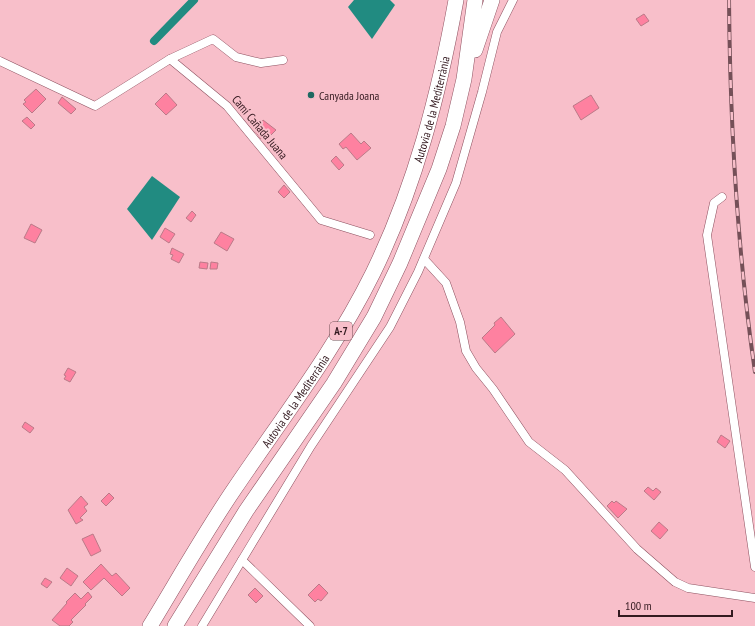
<svg xmlns="http://www.w3.org/2000/svg" width="755" height="626" font-family="'PT Sans Narrow',sans-serif">
	<style>
		.water { fill: #218b81 }
		.lines { fill: none; stroke-linecap: round; stroke-linejoin: round }
		.canal { stroke: #218b81; stroke-width: 8 }
		.building { fill: #fe81a0; stroke: #bb7a88 }
		.street-casing { stroke: #8e5160; stroke-width: 9 }
		.highway-casing { stroke: #8e5160; stroke-width: 16 }
		.street { stroke: #fff; stroke-width: 8 }
		.highway { stroke: #fff; stroke-width: 15 }
		.rail-casing { stroke: #755058; stroke-width: 4 }
		.rail { stroke: #f8bfca; stroke-width: 2.5; stroke-dasharray: 8; stroke-linecap: butt }
		.poi-dot { fill: #1e6861; stroke: #f8bfca; stroke-width: 1.5 }
		.labels { text-anchor: middle; dominant-baseline: central; stroke-width: 4; stroke-linejoin: round; paint-order: stroke }
		.shield { fill: #f8bfca; stroke: #6f4c53; stroke-width: 1 }
		.shield-label { font-size: 11px; font-weight: bold; fill: #341a20 }
		.poi-label { font-size: 12px; fill: #341a20; stroke: #f8bfca; text-anchor: start }
		.street-label { font-size: 12px; fill: #341a20; stroke: #f8bfca }
	</style>
	<rect width="100%" height="100%" fill="#f8bfca"/>
	<g class="water">
		<path d="M354,0H390L395,5L372,39L348,7Z"/>
		<path d="M152,176L180,197L152,240L127,209Z"/>
	</g>
	<g class="lines">
		<path class="canal" d="M154,41L194,0"/>
	</g>
	<g class="building">
		<path d="M644,14L649,21L641,26L636,19Z"/>
		<path d="M36,89L46,99L32,113L23,104L26,102L24,100Z"/>
		<path d="M166,93L177,105L166,115L155,104Z"/>
		<path d="M591,95L599,108L581,120L573,106Z"/>
		<path d="M62,97L76,109L71,114L58,103Z"/>
		<path d="M27,117L35,125L31,129L22,121Z"/>
		<path d="M263,120L276,130L269,137L265,134L261,139L255,131Z"/>
		<path d="M351,133L361,144L364,141L371,148L357,160L346,147L343,149L339,144Z"/>
		<path d="M336,156L344,165L339,170L331,161Z"/>
		<path d="M284,185L290,192L284,198L278,192Z"/>
		<path d="M192,211L196,215L191,222L186,218Z"/>
		<path d="M31,224L42,230L35,243L24,238Z"/>
		<path d="M165,228L175,234L169,243L160,237Z"/>
		<path d="M221,232L234,239L227,251L214,243Z"/>
		<path d="M172,248L184,254L179,263L171,259L173,255L170,254Z"/>
		<path d="M200,262L208,263L207,269L199,268Z"/>
		<path d="M211,262L218,263L217,269H210Z"/>
		<path d="M501,317L515,334L495,353L482,338L495,325L494,323Z"/>
		<path d="M68,368L76,372L70,382L64,379L66,376L64,375Z"/>
		<path d="M25,422L34,428L30,433L22,427Z"/>
		<path d="M721,435L730,441L725,448L717,442Z"/>
		<path d="M648,487L653,491L656,488L661,492L654,500L644,491Z"/>
		<path d="M109,493L114,498L106,506L101,501Z"/>
		<path d="M81,496L88,504L84,507L87,511L80,518L83,520L76,524L68,510Z"/>
		<path d="M612,501L614,503L616,501L627,509L618,518L607,506Z"/>
		<path d="M659,522L668,530L660,539L651,531Z"/>
		<path d="M93,534L101,551L91,556L82,539Z"/>
		<path d="M101,564L112,576L116,573L130,588L122,596L104,578L91,590L83,582Z"/>
		<path d="M67,568L78,576L71,586L60,578Z"/>
		<path d="M45,578L52,582L47,588L41,584Z"/>
		<path d="M319,584L328,593L321,601L318,599L315,602L308,595Z"/>
		<path d="M255,588L263,596L256,603L248,595Z"/>
		<path d="M88,592L92,597L85,604L86,605L71,620L73,622L69,626H60L52,620L67,603L66,602L75,593L81,599Z"/>
	</g>
	<g class="lines">
		<g class="street-casing">
			<g id="street">
				<path d="M170,59L213,39L236,57L261,63L283,60"/>
				<path d="M0,61L95,106L170,59L227,106L321,220L370,235"/>
				<path d="M722,197L714,203L707,235L755,567"/>
				<path d="M424,259L446,283L460,322L466,351L476,368L493,389L529,442L565,470L637,549L675,582L688,588L755,598"/>
				<path d="M242,560L310,626"/>
				<path d="M202,626L311,446L390,327L418,272L456,183L482,92L497,32L513,0"/>
			</g>
		</g>
		<g class="highway-casing">
			<g id="highway">
				<path d="M475,50L492,0"/>
				<path id="s1" d="M150,626C178,580 205,532 235,488C283,417 335,350 373,273C415,187 439,94 456,0"/>
				<path d="M175,626L246,511L334,383L374,317L400,263L439,169L453,126L464,79L475,0"/>
			</g>
		</g>
		<use href="#street" class="street"/>
		<use href="#highway" class="highway"/>
		<g class="rail-casing">
			<path id="rail" d="M729,0C730,124 737,249 755,372"/>
		</g>
		<use href="#rail" class="rail"/>
	</g>
	<circle class="poi-dot" cx="311" cy="95" r="4"/>
	<g class="labels">
		<rect class="shield" x="330" y="322" width="22" height="18" rx="3"/>
		<g class="shield-label">
			<text x="341" y="331">A-7</text>
		</g>
		<g class="poi-label">
			<text x="319" y="95">Canyada Joana</text>
		</g>
		<g class="street-label">
			<text stroke="none"><textPath href="#s1" startOffset="592">Autovia de la Mediterrània</textPath></text>
			<text transform="translate(260 127) rotate(50)">Camí Cañada Juana</text>
			<text stroke="none"><textPath href="#s1" startOffset="268">Autovia de la Mediterrània</textPath></text>
		</g>
	</g>
	<path d="M619 610v6h113v-6" fill="none" stroke="#341a20" stroke-width="2"/>
	<text x="625" y="610" font-size="12" fill="#341a20" stroke="#f8bfca" stroke-width="3" paint-order="stroke">100 m</text>
</svg>
